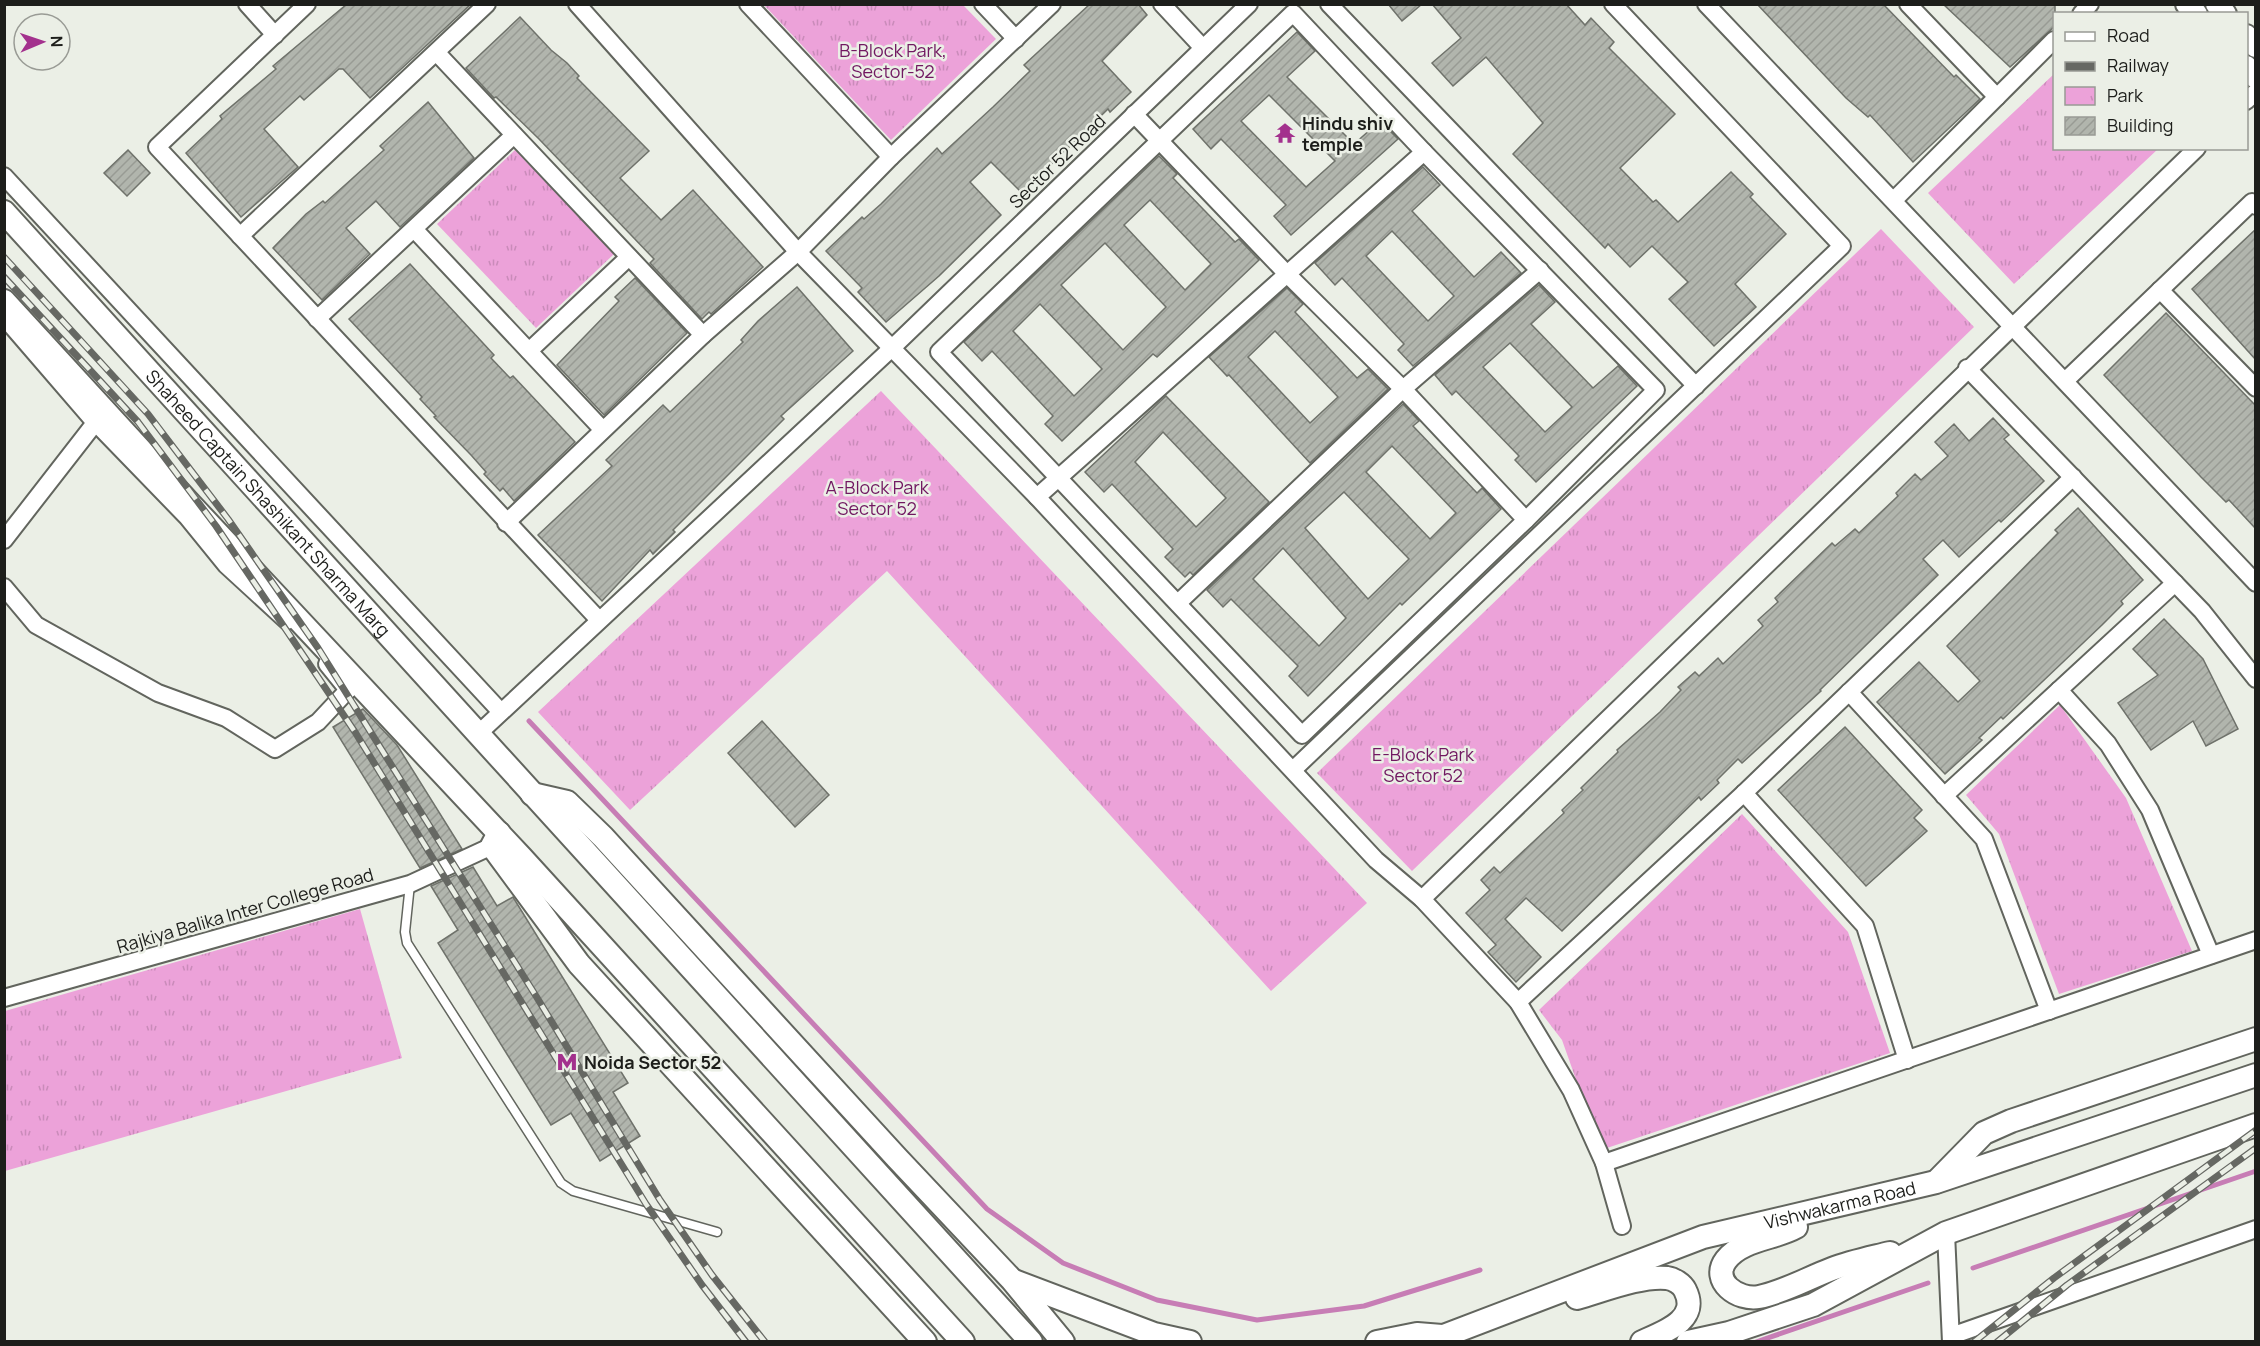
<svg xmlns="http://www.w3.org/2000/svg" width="2260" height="1346" font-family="Manrope,sans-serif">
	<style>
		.park { fill: url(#park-tufts) }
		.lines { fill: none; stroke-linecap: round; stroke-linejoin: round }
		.stream { stroke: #c77db5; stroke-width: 5 }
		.building { fill: url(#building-hatch); stroke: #6f726b; stroke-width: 1.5; fill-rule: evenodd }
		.lane-casing { stroke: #62655e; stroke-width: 11 }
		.street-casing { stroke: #62655e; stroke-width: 20 }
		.secondary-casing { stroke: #62655e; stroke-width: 26 }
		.lane { stroke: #fff; stroke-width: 8 }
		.street { stroke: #fff; stroke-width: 16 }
		.secondary { stroke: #fff; stroke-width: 22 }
		.rail-casing { stroke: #666863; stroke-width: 7 }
		.rail { stroke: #ebefe6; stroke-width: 4.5; stroke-dasharray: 14; stroke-linecap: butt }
		.labels { text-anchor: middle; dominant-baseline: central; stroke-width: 5; stroke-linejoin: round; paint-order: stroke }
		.park-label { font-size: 18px; fill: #711861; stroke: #ebefe6 }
		.poi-label { font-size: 18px; font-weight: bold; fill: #1d1e1b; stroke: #ebefe6; text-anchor: start }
		.street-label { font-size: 18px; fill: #1d1e1b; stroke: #ebefe6 }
	</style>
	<defs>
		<pattern id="park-tufts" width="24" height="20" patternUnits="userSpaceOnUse" patternTransform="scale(1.5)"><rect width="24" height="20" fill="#eca2d9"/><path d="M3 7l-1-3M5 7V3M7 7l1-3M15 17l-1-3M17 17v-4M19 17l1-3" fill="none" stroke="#ca8bba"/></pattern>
		<pattern id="building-hatch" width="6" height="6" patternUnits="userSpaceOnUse" patternTransform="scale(1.5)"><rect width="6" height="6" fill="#b1b5ad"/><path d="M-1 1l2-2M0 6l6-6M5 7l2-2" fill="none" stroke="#989b94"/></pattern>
	</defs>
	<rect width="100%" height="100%" fill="#ebefe6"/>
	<g class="park">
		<path d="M764,5H963L996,39L891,140Z"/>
		<path d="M2054,74V148L2158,149L2014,284L1928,193Z"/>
		<path d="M515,150L614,254L536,328L437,224Z"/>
		<path d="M1881,229L1974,327L1412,871L1317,773Z"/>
		<path d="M881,391L1367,903L1271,991L887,571L630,810L538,712Z"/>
		<path d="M2060,705L2126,798L2192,951L2059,994L1999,834L1966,795Z"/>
		<path d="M1742,814L1848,932L1890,1053L1601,1150L1562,1040L1539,1010Z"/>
		<path d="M360,909L402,1058L5,1171V1011Z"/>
	</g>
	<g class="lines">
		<g class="stream">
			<path d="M529,721L987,1209L1063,1263L1157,1300L1257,1320L1364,1306L1480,1270"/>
			<path d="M1973,1268L2256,1171"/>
			<path d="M1756,1342L1928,1283"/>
		</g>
	</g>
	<g class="building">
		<path d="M347,4H471L370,98L343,69H339L304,100L300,96L264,129L298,167L241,217L186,153L222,119L220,116L276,69L273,66Z"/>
		<path d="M1090,4H1138L1147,15L1102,61L1131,92L1110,112L1108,109L1022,193L991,162L970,182L1001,215L939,276L886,322L858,292L862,288L826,251L862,217L864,219L881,204L937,148L942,154L993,107L1030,71L1024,65Z"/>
		<path d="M1388,4H1422L1402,21Z"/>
		<path d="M1432,4H1566L1585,25L1591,18L1614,42L1609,48L1675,114L1620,168L1653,202L1656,200L1678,222L1731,172L1753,194L1750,197L1786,234L1735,284L1756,307L1714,346L1669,299L1688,282L1652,246L1630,267L1608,244L1605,248L1513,154L1543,123L1486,57L1453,86L1432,63L1461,38Z"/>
		<path d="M1757,4H1883L1954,77L1956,75L1980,99L1913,162L1870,115L1868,117L1846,98Z"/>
		<path d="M1943,4H2055V26L2010,67Z"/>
		<path d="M520,17L551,50L567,63L579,76L577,78L649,151L620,178L661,220L693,190L763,267L711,314L709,312L702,319L650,263L654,259L539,139L496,97L494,98L466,68Z"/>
		<path d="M1297,32L1315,51L1287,77L1354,144L1380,121L1398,139L1291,235L1274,216L1286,205L1221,139L1211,149L1193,129ZM1269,95L1335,161L1306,187L1241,121Z"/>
		<path d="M428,102L474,158L400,227L376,201L346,228L370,254L322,300L273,248L306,214L323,201L325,203L384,150L380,146Z"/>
		<path d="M128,150L150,173L127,196L104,173Z"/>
		<path d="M1159,156L1177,174L1173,178L1235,242L1239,239L1259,260L1157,357L1153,354L1062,441L1045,424L1053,416L992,351L982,361L964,342ZM1150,200L1211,264L1185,290L1124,225ZM1105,243L1166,307L1123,350L1061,285ZM1040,304L1102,369L1074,396L1013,331Z"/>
		<path d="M1423,167L1440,185L1412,211L1474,277L1501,252L1521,273L1413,366L1398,350L1404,344L1342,278L1335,285L1315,263ZM1392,231L1454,296L1428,321L1366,256Z"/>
		<path d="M2256,229V360L2192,289Z"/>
		<path d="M410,264L494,355L491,358L510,378L513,376L575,442L514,501L503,488L500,491L484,474L486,472L471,455L434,417L436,416L420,399L422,397L349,319Z"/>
		<path d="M635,278L687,333L604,415L557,365L619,301L615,297Z"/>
		<path d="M1539,285L1555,302L1531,324L1593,388L1618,366L1637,386L1536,482L1515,460L1519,456L1456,391L1452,395L1435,375ZM1510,343L1572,407L1545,432L1483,367Z"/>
		<path d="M797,287L853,351L781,416L784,419L673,530L675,532L653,554L650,550L602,601L538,535L612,466L606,460L663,405L670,412L743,342L741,340L758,321Z"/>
		<path d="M1287,288L1303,304L1295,312L1357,378L1368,369L1388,389L1310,463L1229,375L1227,376L1209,357ZM1275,331L1338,397L1310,423L1248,357Z"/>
		<path d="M2166,313L2256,406V529L2229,500L2226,502L2201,477L2104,375Z"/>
		<path d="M1166,396L1269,502L1193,575L1190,572L1185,577L1165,557L1173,549L1112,484L1104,492L1085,472ZM1163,432L1226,498L1196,527L1135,462Z"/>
		<path d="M1403,404L1419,421L1413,426L1477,493L1482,488L1501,509L1402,605L1400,603L1308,696L1289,676L1298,666L1231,599L1223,607L1207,590ZM1392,446L1456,513L1430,539L1366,472ZM1344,492L1409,559L1368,599L1305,528ZM1283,548L1346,618L1319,646L1253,579Z"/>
		<path d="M1993,418L2009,435L2004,439L2044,481L2001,522L1999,520L1959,557L1943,540L1923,559L1938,575L1820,690L1821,691L1742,763L1738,759L1717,780L1719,783L1701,800L1699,797L1562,931L1526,898L1505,919L1541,957L1516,982L1488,952L1496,945L1466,913L1490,890L1481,880L1494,867L1500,873L1564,813L1562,810L1583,790L1581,788L1618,752L1617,750L1660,712L1681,690L1678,687L1695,672L1699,676L1718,658L1723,664L1763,626L1758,620L1778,602L1775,598L1832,543L1835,546L1855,529L1859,533L1898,496L1896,493L1915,474L1921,480L1948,456L1935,442L1954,424L1969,441Z"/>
		<path d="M2078,508L2143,580L2121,601L2123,604L2102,625L2003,719L2001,717L1979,738L1982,740L1945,774L1877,702L1919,662L1958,702L1980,681L1947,646L2058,533L2055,530Z"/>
		<path d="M2164,619L2203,659L2238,729L2206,746L2193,721L2151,750L2118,703L2158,675L2133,649Z"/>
		<path d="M363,709L397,745L462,849L420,868L333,727Z"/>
		<path d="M762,721L829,795L795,827L728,753Z"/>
		<path d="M1845,727L1922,810L1914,818L1927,831L1866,886L1778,790Z"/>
		<path d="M473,867L497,906L513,897L516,902L628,1083L613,1092L640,1136L600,1161L571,1113L551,1125L438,943L458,930L431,886Z"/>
	</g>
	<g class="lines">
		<g class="lane-casing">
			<path id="lane" d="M410,884L405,932L407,943L561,1183L573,1191L717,1232"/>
		</g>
		<g class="street-casing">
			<g id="street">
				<path d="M247,4L275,35"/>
				<path d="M307,4L157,147L599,620"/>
				<path d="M577,4L798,252L1037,497L1376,860L1422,899L1518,1002L1571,1090L1604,1163L1622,1226"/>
				<path d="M748,4L891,157"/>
				<path d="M983,4L1016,39"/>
				<path d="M1162,4L1203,48"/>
				<path d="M1329,4L1696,386"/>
				<path d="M1706,4L2256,583"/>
				<path d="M1908,4L1997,97"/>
				<path d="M1293,13L1424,152L1656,390L1526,520L1302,735L939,352Z"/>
				<path d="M2081,14L2090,4"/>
				<path d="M437,53L703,335"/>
				<path d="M2246,101L2256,92"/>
				<path d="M1134,114L1286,273L1403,389L1526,520"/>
				<path d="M4,176L501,712"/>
				<path d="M1894,200L2054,40"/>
				<path d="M414,229L602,429"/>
				<path d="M240,236L487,4"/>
				<path d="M2160,290L2256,388"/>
				<path d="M4,317L92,419L187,517L226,565L287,621"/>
				<path d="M317,319L514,135"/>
				<path d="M529,351L629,257"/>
				<path d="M1967,368L2202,611L2256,679"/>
				<path d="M2065,381L2252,202L2256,206"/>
				<path d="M1037,497L1424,152"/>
				<path d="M506,523L703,335L798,252L891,157L1052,4"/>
				<path d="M4,540L95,423"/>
				<path d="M4,587L36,625L158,693L226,718L275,749L318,722L348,690"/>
				<path d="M1178,603L1403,389L1540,270"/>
				<path d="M327,664L348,690L352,676"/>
				<path d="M2059,690L2108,744L2150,810L2211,955"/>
				<path d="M1849,692L1984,839L2049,1011"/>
				<path d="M478,734L893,347L1249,4"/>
				<path d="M1293,770L1842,246L1613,4"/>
				<path d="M1744,793L1865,926L1907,1060"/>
				<path d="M1944,796L2175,583"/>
				<path d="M1422,899L2197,148"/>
				<path d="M4,998L410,884L492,846"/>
				<path d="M1518,1002L1744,793L2073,477"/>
				<path d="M1604,1163L2256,940"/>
				<path d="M1946,1233L1951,1342"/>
				<path d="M1951,1336L2256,1229"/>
			</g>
		</g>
		<g class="secondary-casing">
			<g id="secondary">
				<path d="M2187,4L2196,14"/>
				<path d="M2217,4L2225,14"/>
				<path d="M2246,36L2256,46"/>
				<path d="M2246,67L2256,77"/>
				<path id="s1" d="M4,212L1031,1342"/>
				<path d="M4,301L191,505L521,857L963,1342"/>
				<path d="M532,794L567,802L603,837L897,1158L1012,1280L1063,1342"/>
				<path d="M499,833L492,846L579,964L925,1342"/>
				<path d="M1937,1181L1984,1133L2011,1121L2256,1039"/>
				<path d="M1796,1227C1775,1239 1742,1239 1726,1260C1710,1281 1738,1301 1759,1297C1784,1292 1808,1278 1832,1269C1850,1262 1870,1258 1890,1253"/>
				<path d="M1014,1281L1154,1334L1190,1342"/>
				<path d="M1577,1298C1602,1291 1642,1275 1667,1278C1674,1279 1682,1284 1685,1290C1700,1320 1664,1332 1642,1342"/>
				<path d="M1377,1342L1417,1334L1442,1336"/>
				<path id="s2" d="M1428,1342L1703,1237L1936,1182L2256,1075"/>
				<path d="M1688,1342L1729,1333L1813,1305L1946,1233L2256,1125"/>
			</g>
		</g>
		<use href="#lane" class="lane"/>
		<use href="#street" class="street"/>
		<use href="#secondary" class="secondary"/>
		<g class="rail-casing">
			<g id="rail">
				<path d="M4,257L148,414L228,519L318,648L536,996L660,1200L712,1275L765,1342"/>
				<path d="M4,277L138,422L216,526L355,732L646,1204L702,1285L746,1342"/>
				<path d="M1974,1342L2054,1278L2256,1130"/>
				<path d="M1997,1342L2067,1285L2256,1148"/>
			</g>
		</g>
		<use href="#rail" class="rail"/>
	</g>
	<defs>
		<g id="temple-bare" transform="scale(1.62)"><path d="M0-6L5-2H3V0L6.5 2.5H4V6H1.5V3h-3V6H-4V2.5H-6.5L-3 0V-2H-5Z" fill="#a3318d" stroke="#ebefe6" stroke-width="2.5" paint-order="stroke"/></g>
		<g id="metro-bare" transform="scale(1.62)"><path d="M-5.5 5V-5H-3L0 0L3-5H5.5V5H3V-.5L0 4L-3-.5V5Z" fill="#a3318d" stroke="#ebefe6" stroke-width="2.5" paint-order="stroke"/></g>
	</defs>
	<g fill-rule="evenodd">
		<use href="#temple-bare" x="1285" y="133"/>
		<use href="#metro-bare" x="567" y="1062"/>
	</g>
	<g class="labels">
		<g class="park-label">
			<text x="893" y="50">B-Block Park,<tspan x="893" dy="21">Sector-52</tspan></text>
			<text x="877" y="487">A-Block Park<tspan x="877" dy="21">Sector 52</tspan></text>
			<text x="1423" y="754">E-Block Park<tspan x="1423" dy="21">Sector 52</tspan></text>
		</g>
		<g class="poi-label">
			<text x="1302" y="123">Hindu shiv<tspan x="1302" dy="21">temple</tspan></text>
			<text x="584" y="1062">Noida Sector 52</text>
		</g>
		<g class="street-label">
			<text transform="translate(1057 161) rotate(-44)">Sector 52 Road</text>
			<text stroke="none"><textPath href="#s1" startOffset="393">Shaheed Captain Shashikant Sharma Marg</textPath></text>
			<text transform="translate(245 910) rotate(-16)">Rajkiya Balika Inter College Road</text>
			<text stroke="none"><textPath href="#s2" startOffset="435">Vishwakarma Road</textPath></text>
		</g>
	</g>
	<rect width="2260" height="1346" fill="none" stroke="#1d1e1b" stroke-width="12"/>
	<rect x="2053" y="12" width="195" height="138" fill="#ebefe6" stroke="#999b95" stroke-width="1.5"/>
	<rect x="2065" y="32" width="30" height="9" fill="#ffffff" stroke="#999b95" stroke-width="1.5"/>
	<text x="2107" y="42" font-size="18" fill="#1d1e1b">Road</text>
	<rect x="2065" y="62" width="30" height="9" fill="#666863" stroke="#999b95" stroke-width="1.5"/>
	<text x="2107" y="72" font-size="18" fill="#1d1e1b">Railway</text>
	<rect x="2065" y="87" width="30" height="18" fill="url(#park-tufts)" stroke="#999b95" stroke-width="1.5"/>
	<text x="2107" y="102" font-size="18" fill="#1d1e1b">Park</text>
	<rect x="2065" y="117" width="30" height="18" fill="url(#building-hatch)" stroke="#999b95" stroke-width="1.5"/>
	<text x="2107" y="132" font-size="18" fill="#1d1e1b">Building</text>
	<g transform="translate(42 42) rotate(88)"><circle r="28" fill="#ebefe6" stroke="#999b95" stroke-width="1.5"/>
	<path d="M0-4.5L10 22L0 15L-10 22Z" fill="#a3318d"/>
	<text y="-9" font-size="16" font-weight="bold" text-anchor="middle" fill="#1d1e1b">N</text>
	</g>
</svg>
